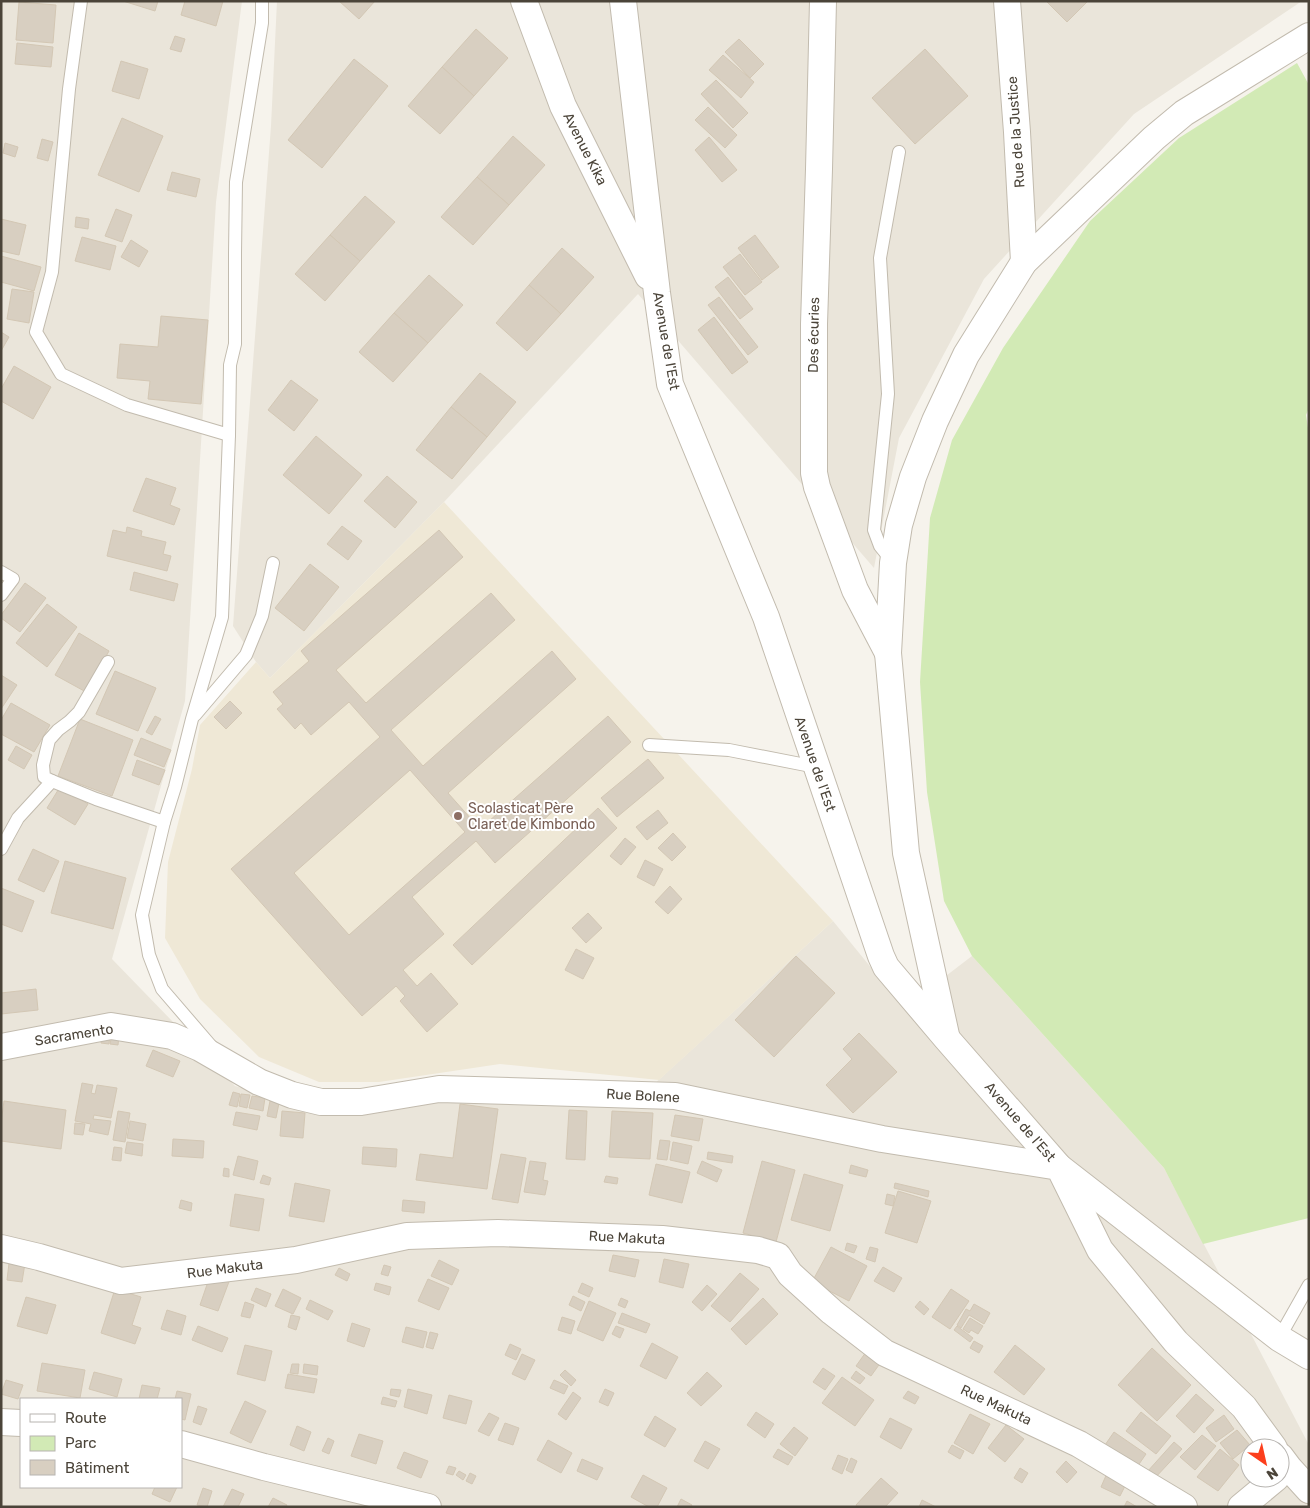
<svg xmlns="http://www.w3.org/2000/svg" width="1310" height="1508" font-family="Rubik,sans-serif">
	<style>
		.residential { fill: #eae5da; fill-rule: evenodd }
		.education { fill: #efe8d6 }
		.green { fill: #d2eab5 }
		.building { fill: #d8cfc1; stroke: #d3c7b4; fill-rule: evenodd }
		.lines { fill: none; stroke-linecap: round; stroke-linejoin: round }
		.service-casing { stroke: #c2bbae; stroke-width: 14 }
		.minor-casing { stroke: #c2bbae; stroke-width: 28 }
		.service { stroke: #fff; stroke-width: 12 }
		.minor { stroke: #fff; stroke-width: 26 }
		.education-dot { fill: #8d6e63; stroke: #fff; stroke-width: 2 }
		.labels { text-anchor: middle; dominant-baseline: central; stroke-width: 4; stroke-linejoin: round; paint-order: stroke }
		.street-label { font-size: 14px; fill: #4b4439; stroke: #fff }
		.education-label { font-size: 14px; fill: #785e54; stroke: #fff; text-anchor: start }
	</style>
	<rect width="100%" height="100%" fill="#f6f3ec"/>
	<g class="residential">
		<path d="M1,1H242L216,202L185,701L112,959L235,1086L319,1109L435,1101L630,1106L833,921L904,1008L972,956L1164,1168L1309,1445V1507H1ZM21,1399H181V1487H21ZM1250,1448H1280V1478H1250Z"/>
		<path d="M277,1H1302L1134,114L984,279L899,438L874,568L638,294L444,502L270,678L256,662L233,626L271,126Z"/>
	</g>
	<path class="education" d="M444,502L833,921L659,1080L500,1064L379,1082H319L259,1057L200,999L165,938L168,862L192,769L200,725L256,662L270,678Z"/>
	<path class="green" d="M1297,63L1309,85V408L1306,415L1309,434V1218L1203,1244L1164,1168L972,956L944,901L927,792L920,682L930,518L952,440L1003,348L1090,221L1179,138Z"/>
	<g class="building">
		<path d="M123,1H158L155,11Z"/>
		<path d="M185,1H223L216,26L181,15Z"/>
		<path d="M339,1H375L359,19Z"/>
		<path d="M1046,1H1088L1067,22Z"/>
		<path d="M19,2L56,5L53,43L16,40Z"/>
		<path d="M476,29L508,58L474,96L442,67Z"/>
		<path d="M175,36L185,39L181,52L170,49Z"/>
		<path d="M739,39L764,64L750,78L725,52Z"/>
		<path d="M17,43L53,47L51,67L15,64Z"/>
		<path d="M925,49L968,96L915,144L872,98Z"/>
		<path d="M723,55L754,82L741,98L709,70Z"/>
		<path d="M354,59L388,86L322,168L288,140Z"/>
		<path d="M121,61L148,69L139,99L112,91Z"/>
		<path d="M442,67L474,96L440,134L408,106Z"/>
		<path d="M716,80L748,113L733,128L701,94Z"/>
		<path d="M708,107L737,135L725,148L695,120Z"/>
		<path d="M122,118L163,136L139,192L98,175Z"/>
		<path d="M513,136L545,165L509,205L477,177Z"/>
		<path d="M709,137L737,170L722,182L695,150Z"/>
		<path d="M42,139L53,142L48,161L37,158Z"/>
		<path d="M5,143L18,147L15,157L3,153Z"/>
		<path d="M172,172L200,179L196,197L167,190Z"/>
		<path d="M477,177L509,205L473,245L441,217Z"/>
		<path d="M365,196L395,222L360,261L330,235Z"/>
		<path d="M116,209L132,215L122,242L105,236Z"/>
		<path d="M76,217L89,219L88,229L75,227Z"/>
		<path d="M1,219L26,225L19,255L1,251Z"/>
		<path d="M330,235L360,261L325,301L295,274Z"/>
		<path d="M755,235L779,267L762,280L738,248Z"/>
		<path d="M82,237L116,246L110,270L75,261Z"/>
		<path d="M131,240L148,251L139,267L121,257Z"/>
		<path d="M562,248L594,277L561,314L529,285Z"/>
		<path d="M740,254L762,282L745,295L723,267Z"/>
		<path d="M1,256L41,267L34,291L1,282Z"/>
		<path d="M429,275L463,305L428,343L394,313Z"/>
		<path d="M728,277L753,309L740,319L715,287Z"/>
		<path d="M529,285L561,314L527,351L496,323Z"/>
		<path d="M12,289L34,292L29,323L7,319Z"/>
		<path d="M719,297L758,347L748,355L708,305Z"/>
		<path d="M394,313L428,343L393,382L359,352Z"/>
		<path d="M161,316L208,320L201,404L148,399L150,381L117,378L120,344L158,347Z"/>
		<path d="M714,317L748,362L732,374L698,330Z"/>
		<path d="M1,332L9,337L1,351Z"/>
		<path d="M14,366L51,387L33,419L1,401V389Z"/>
		<path d="M480,373L516,402L487,437L451,407Z"/>
		<path d="M291,380L318,400L294,431L268,410Z"/>
		<path d="M451,407L487,437L452,479L416,450Z"/>
		<path d="M316,436L362,475L329,514L283,475Z"/>
		<path d="M387,476L417,502L395,528L364,501Z"/>
		<path d="M146,478L176,488L170,505L180,509L174,525L133,511Z"/>
		<path d="M342,526L362,541L348,560L327,544Z"/>
		<path d="M127,527L142,531L141,536L166,542L163,554L171,556L167,571L107,556L113,530L126,533Z"/>
		<path d="M439,530L463,557L336,670L366,703L491,593L515,620L391,730L423,766L552,651L576,679L448,793L480,829L608,716L631,742L495,863L476,841L412,897L444,934L403,970L417,986L431,973L458,1004L427,1032L400,1001L405,996L396,986L362,1016L231,869L380,737L349,702L311,735L301,723L295,729L277,709L283,704L273,692L309,661L301,651ZM410,770L465,832L349,935L294,873Z"/>
		<path d="M310,564L339,587L304,631L275,608Z"/>
		<path d="M134,572L178,584L174,601L130,590Z"/>
		<path d="M25,583L46,598L20,632L1,618V615Z"/>
		<path d="M47,604L77,627L47,667L16,643Z"/>
		<path d="M79,633L109,651L86,692L55,675Z"/>
		<path d="M115,671L156,688L138,731L96,714Z"/>
		<path d="M1,675L17,685L1,709Z"/>
		<path d="M230,701L242,713L226,729L214,717Z"/>
		<path d="M11,703L50,725L34,752L1,734V720Z"/>
		<path d="M155,716L161,719L152,735L146,732Z"/>
		<path d="M80,719L133,740L112,796L58,776Z"/>
		<path d="M141,738L171,750L164,767L134,755Z"/>
		<path d="M16,746L32,755L24,769L8,760Z"/>
		<path d="M648,759L664,778L617,817L601,798Z"/>
		<path d="M137,760L165,770L159,785L132,775Z"/>
		<path d="M60,787L88,804L75,825L47,808Z"/>
		<path d="M598,808L617,828L472,965L453,945Z"/>
		<path d="M658,810L668,823L647,840L636,827Z"/>
		<path d="M673,833L686,847L672,861L658,848Z"/>
		<path d="M625,838L636,847L621,865L610,856Z"/>
		<path d="M33,849L59,861L44,892L18,880Z"/>
		<path d="M645,860L663,869L654,886L637,877Z"/>
		<path d="M65,861L126,878L113,929L51,913Z"/>
		<path d="M670,886L682,899L668,914L655,902Z"/>
		<path d="M1,888L34,901L22,932L1,924Z"/>
		<path d="M588,913L602,928L586,943L572,928Z"/>
		<path d="M576,949L594,958L583,979L565,970Z"/>
		<path d="M796,956L835,993L774,1057L735,1020Z"/>
		<path d="M36,989L38,1010L1,1014V993Z"/>
		<path d="M859,1033L897,1072L853,1113L826,1085L852,1059L843,1049Z"/>
		<path d="M102,1035H110L109,1044L101,1043Z"/>
		<path d="M112,1035H119L118,1045L110,1044Z"/>
		<path d="M153,1050L180,1061L173,1077L146,1066Z"/>
		<path d="M82,1083L93,1085L91,1093L95,1094L97,1085L117,1088L111,1118L94,1115L93,1119L111,1121L108,1135L89,1131L91,1124L75,1121Z"/>
		<path d="M233,1092L240,1094L237,1107L229,1105Z"/>
		<path d="M241,1094L250,1095L247,1108L239,1106Z"/>
		<path d="M252,1096L265,1098L263,1111L249,1108Z"/>
		<path d="M4,1101L66,1110L61,1149L1,1141V1124Z"/>
		<path d="M270,1101L279,1103L276,1118L267,1116Z"/>
		<path d="M460,1104L498,1109L487,1189L416,1180L420,1154L453,1158Z"/>
		<path d="M569,1110L587,1111L585,1160L566,1159Z"/>
		<path d="M118,1111L130,1113L125,1142L113,1140Z"/>
		<path d="M282,1111L305,1113L303,1138L280,1136Z"/>
		<path d="M612,1111L653,1113L650,1159L609,1157Z"/>
		<path d="M236,1112L260,1116L257,1130L233,1125Z"/>
		<path d="M675,1115L703,1119L699,1141L671,1136Z"/>
		<path d="M130,1121L146,1124L143,1141L127,1138Z"/>
		<path d="M75,1123L85,1124L83,1135L74,1134Z"/>
		<path d="M173,1139L204,1141L203,1158L172,1156Z"/>
		<path d="M660,1140L670,1141L667,1160L657,1159Z"/>
		<path d="M127,1142L143,1144L142,1156L125,1153Z"/>
		<path d="M673,1142L692,1146L688,1164L670,1160Z"/>
		<path d="M114,1147L122,1148L121,1161L112,1160Z"/>
		<path d="M363,1147L397,1149L396,1167L362,1164Z"/>
		<path d="M708,1152L733,1156L732,1163L707,1159Z"/>
		<path d="M501,1154L526,1158L518,1203L492,1199Z"/>
		<path d="M238,1156L258,1161L254,1180L233,1175Z"/>
		<path d="M530,1161L546,1163L543,1180L548,1181L545,1195L524,1192Z"/>
		<path d="M702,1161L722,1170L717,1182L697,1173Z"/>
		<path d="M762,1161L795,1170L776,1242L743,1233Z"/>
		<path d="M656,1164L690,1172L682,1203L649,1195Z"/>
		<path d="M851,1165L868,1170L866,1177L849,1173Z"/>
		<path d="M224,1168L229,1169V1177L223,1176Z"/>
		<path d="M804,1174L843,1185L830,1231L791,1220Z"/>
		<path d="M263,1175L271,1178L269,1185L260,1183Z"/>
		<path d="M606,1176L618,1178L617,1184L604,1182Z"/>
		<path d="M295,1183L330,1190L324,1222L289,1216Z"/>
		<path d="M895,1183L929,1191L928,1197L894,1188Z"/>
		<path d="M898,1191L931,1201L917,1243L885,1233Z"/>
		<path d="M235,1194L264,1199L259,1231L230,1226Z"/>
		<path d="M887,1194L895,1196L893,1206L885,1204Z"/>
		<path d="M181,1200L192,1203L191,1211L179,1208Z"/>
		<path d="M403,1200L425,1202L424,1213L402,1211Z"/>
		<path d="M847,1243L857,1246L854,1253L845,1250Z"/>
		<path d="M831,1247L867,1266L849,1301L812,1282Z"/>
		<path d="M870,1247L878,1249L875,1262L866,1259Z"/>
		<path d="M10,1255L26,1257L22,1282L7,1280Z"/>
		<path d="M613,1255L639,1260L635,1277L609,1271Z"/>
		<path d="M664,1259L689,1264L683,1288L659,1282Z"/>
		<path d="M439,1260L459,1270L452,1285L431,1276Z"/>
		<path d="M384,1265L391,1267L388,1276L381,1274Z"/>
		<path d="M883,1267L902,1278L894,1292L874,1281Z"/>
		<path d="M339,1268L350,1274L347,1281L335,1275Z"/>
		<path d="M211,1273L230,1279L218,1311L200,1305Z"/>
		<path d="M740,1273L759,1289L730,1322L711,1306Z"/>
		<path d="M428,1279L449,1288L439,1310L418,1301Z"/>
		<path d="M376,1283L391,1287L389,1295L374,1290Z"/>
		<path d="M582,1283L593,1288L589,1297L578,1292Z"/>
		<path d="M707,1285L717,1294L702,1311L692,1302Z"/>
		<path d="M256,1288L271,1294L266,1307L251,1300Z"/>
		<path d="M115,1289L141,1297L132,1325L141,1328L135,1344L101,1333Z"/>
		<path d="M283,1289L301,1298L293,1314L275,1306Z"/>
		<path d="M951,1289L969,1301L950,1329L932,1317Z"/>
		<path d="M573,1296L585,1302L581,1311L569,1305Z"/>
		<path d="M26,1297L56,1305L47,1334L17,1326Z"/>
		<path d="M621,1298L628,1301L625,1308L618,1305Z"/>
		<path d="M763,1298L778,1314L746,1345L731,1329Z"/>
		<path d="M310,1300L333,1311L328,1320L306,1309Z"/>
		<path d="M589,1301L616,1313L603,1341L577,1330Z"/>
		<path d="M920,1301L929,1309L924,1315L915,1307Z"/>
		<path d="M245,1302L254,1305L250,1318L241,1316Z"/>
		<path d="M974,1304L990,1313L984,1324L969,1315L961,1328L957,1325L966,1309L970,1311Z"/>
		<path d="M167,1310L186,1316L181,1335L161,1329Z"/>
		<path d="M622,1313L650,1324L646,1333L618,1323Z"/>
		<path d="M291,1315L300,1317L296,1330L288,1327Z"/>
		<path d="M562,1317L575,1321L571,1334L558,1330Z"/>
		<path d="M970,1318L983,1326L978,1334L971,1330L969,1333L963,1329Z"/>
		<path d="M352,1323L370,1329L364,1347L347,1341Z"/>
		<path d="M198,1326L228,1338L222,1352L192,1340Z"/>
		<path d="M616,1326L624,1329L620,1338L612,1334Z"/>
		<path d="M957,1326L973,1338L970,1342L954,1330Z"/>
		<path d="M406,1327L427,1332L423,1348L402,1342Z"/>
		<path d="M430,1332L438,1334L433,1349L426,1347Z"/>
		<path d="M974,1341L983,1346L979,1353L970,1348Z"/>
		<path d="M652,1343L678,1357L666,1379L640,1366Z"/>
		<path d="M510,1344L521,1349L516,1360L505,1355Z"/>
		<path d="M245,1345L272,1351L265,1381L237,1374Z"/>
		<path d="M1015,1345L1045,1369L1024,1395L994,1372Z"/>
		<path d="M1152,1348L1191,1385L1157,1421L1118,1385Z"/>
		<path d="M866,1352L881,1362L871,1376L856,1366Z"/>
		<path d="M522,1354L535,1360L525,1380L512,1374Z"/>
		<path d="M42,1363L85,1370L80,1398L37,1391Z"/>
		<path d="M292,1364H299L298,1374L290,1373Z"/>
		<path d="M304,1364L318,1366L317,1375L303,1373Z"/>
		<path d="M823,1368L835,1376L825,1390L813,1382Z"/>
		<path d="M565,1370L576,1380L571,1386L560,1375Z"/>
		<path d="M856,1371L865,1378L860,1384L851,1378Z"/>
		<path d="M94,1372L122,1379L117,1397L89,1389Z"/>
		<path d="M707,1372L722,1386L701,1406L687,1393Z"/>
		<path d="M288,1374L317,1379L314,1393L285,1388Z"/>
		<path d="M842,1377L874,1400L855,1426L822,1403Z"/>
		<path d="M6,1380L23,1385L18,1399L1,1394Z"/>
		<path d="M554,1380L568,1386L564,1394L550,1388Z"/>
		<path d="M142,1385L160,1388L157,1399H139Z"/>
		<path d="M391,1389L401,1390L399,1397L390,1395Z"/>
		<path d="M408,1389L432,1395L427,1414L404,1407Z"/>
		<path d="M605,1389L614,1393L608,1406L599,1402Z"/>
		<path d="M177,1391L191,1394L185,1420L181,1419V1399H175Z"/>
		<path d="M908,1391L919,1397L915,1404L903,1398Z"/>
		<path d="M573,1392L581,1398L566,1420L558,1414Z"/>
		<path d="M1196,1394L1214,1410L1194,1433L1176,1416Z"/>
		<path d="M449,1395L472,1401L466,1424L443,1418Z"/>
		<path d="M383,1397L397,1401L395,1407L381,1404Z"/>
		<path d="M245,1401L266,1411L251,1443L230,1433Z"/>
		<path d="M198,1406L207,1409L201,1425L193,1422Z"/>
		<path d="M756,1412L774,1424L765,1438L747,1425Z"/>
		<path d="M1141,1412L1171,1436L1156,1454L1126,1431Z"/>
		<path d="M489,1413L499,1418L489,1436L478,1431Z"/>
		<path d="M970,1414L990,1424L973,1454L954,1443Z"/>
		<path d="M1224,1415L1234,1429L1216,1442L1206,1428Z"/>
		<path d="M655,1416L676,1429L665,1447L644,1435Z"/>
		<path d="M890,1418L912,1429L901,1449L880,1437Z"/>
		<path d="M505,1423L519,1428L513,1445L498,1440Z"/>
		<path d="M1006,1425L1024,1439L1005,1462L988,1448Z"/>
		<path d="M297,1426L311,1432L304,1451L290,1445Z"/>
		<path d="M794,1427L808,1438L795,1456L780,1444Z"/>
		<path d="M1237,1430L1250,1445L1233,1459L1220,1443Z"/>
		<path d="M1114,1432L1146,1454L1137,1467L1105,1445Z"/>
		<path d="M359,1434L383,1441L376,1464L351,1456Z"/>
		<path d="M1202,1435L1216,1446L1195,1470L1180,1457Z"/>
		<path d="M328,1438L334,1441L329,1454L322,1451Z"/>
		<path d="M548,1440L572,1453L561,1473L537,1460Z"/>
		<path d="M705,1441L720,1449L708,1469L694,1461Z"/>
		<path d="M1174,1442L1182,1449L1154,1479L1147,1472Z"/>
		<path d="M952,1445L964,1451L960,1459L948,1452Z"/>
		<path d="M778,1449L793,1457L788,1465L773,1457Z"/>
		<path d="M1220,1449L1239,1465L1218,1491L1197,1477Z"/>
		<path d="M404,1452L428,1461L421,1478L397,1468Z"/>
		<path d="M838,1455L848,1459L842,1474L832,1469Z"/>
		<path d="M851,1458L857,1461L852,1473L846,1470Z"/>
		<path d="M582,1459L603,1468L597,1480L577,1471Z"/>
		<path d="M1066,1461L1077,1472L1067,1483L1056,1472Z"/>
		<path d="M449,1466L456,1468L453,1475L446,1473Z"/>
		<path d="M1020,1468L1028,1473L1022,1483L1014,1478Z"/>
		<path d="M459,1471L466,1475L463,1480L456,1475Z"/>
		<path d="M1108,1471L1128,1480L1120,1496L1101,1487Z"/>
		<path d="M470,1473L476,1476L472,1484L466,1481Z"/>
		<path d="M643,1475L667,1488L657,1507H649L631,1497Z"/>
		<path d="M881,1478L898,1493L885,1507H857L856,1505Z"/>
		<path d="M155,1487H177L170,1502L152,1494Z"/>
		<path d="M203,1488L212,1491L207,1507L197,1505Z"/>
		<path d="M232,1489L244,1494L238,1507H223Z"/>
		<path d="M273,1498L287,1505L286,1507H268Z"/>
		<path d="M681,1499L692,1505L691,1507H677Z"/>
		<path d="M922,1500L936,1507H919Z"/>
		<path d="M1127,1501L1137,1507H1124Z"/>
	</g>
	<g class="lines">
		<g class="service-casing">
			<g id="service">
				<path d="M81,1L69,89L52,272L36,332L61,374L127,405L229,435"/>
				<path d="M892,561L880,546L874,530L888,394L880,258L899,152"/>
				<path d="M1,572L13,579L1,595"/>
				<path d="M195,715L246,655L262,616L273,563"/>
				<path d="M649,745L729,750L816,767"/>
				<path d="M52,781L96,799L164,822"/>
				<path d="M1,849L18,818L52,781L44,777L43,765L49,740L58,730L70,721L79,712L108,662"/>
				<path d="M211,1046L162,989L149,955L142,915L164,822L175,787L192,719L222,617L229,435L230,365L235,344V253L236,182L262,23V1"/>
				<path d="M1279,1338L1309,1285"/>
			</g>
		</g>
		<g class="minor-casing">
			<g id="minor">
				<path d="M524,1L563,106L648,276"/>
				<path d="M623,1L657,293L670,384L766,617L881,956L886,967L947,1039L1059,1167L1279,1338L1309,1356"/>
				<path d="M823,1L819,169L814,324V473L817,487L855,590L888,653"/>
				<path d="M1007,1L1017,132L1024,262"/>
				<path d="M946,1035L906,853L888,653L893,563L899,525L913,477L935,421L966,355L1024,262L1154,138L1184,113L1309,36"/>
				<path d="M1,1047L111,1026L172,1036L200,1048L259,1082L292,1095L321,1102H361L439,1089L675,1096L882,1139L1059,1167L1100,1250L1176,1342L1244,1407L1274,1448"/>
				<path d="M1,1248L39,1257L121,1281L296,1260L407,1236L498,1233L662,1239L758,1250L778,1256L790,1274L832,1312L885,1353L1079,1444L1184,1507"/>
				<path d="M1,1422L21,1423"/>
				<path d="M181,1444L264,1467L428,1507"/>
				<path d="M1280,1456L1289,1468L1309,1490"/>
				<path d="M1241,1507L1276,1478"/>
			</g>
		</g>
		<use href="#service" class="service"/>
		<use href="#minor" class="minor"/>
	</g>
	<circle class="education-dot" cx="458" cy="816" r="5"/>
	<g class="labels">
		<g class="street-label">
			<text transform="translate(1016 132) rotate(-94)">Rue de la Justice</text>
			<text transform="translate(585 149) rotate(63)">Avenue Kika</text>
			<text transform="translate(814 335) rotate(-89)">Des écuries</text>
			<text transform="translate(666 341) rotate(80)">Avenue de l'Est</text>
			<text transform="translate(815 764) rotate(71)">Avenue de l'Est</text>
			<text transform="translate(74 1035) rotate(-9)">Sacramento</text>
			<text transform="translate(643 1096) rotate(3)">Rue Bolene</text>
			<text transform="translate(1020 1122) rotate(49)">Avenue de l'Est</text>
			<text transform="translate(627 1238) rotate(3)">Rue Makuta</text>
			<text transform="translate(225 1269) rotate(-7)">Rue Makuta</text>
			<text transform="translate(996 1405) rotate(25)">Rue Makuta</text>
		</g>
		<g class="education-label">
			<text x="468" y="808">Scolasticat Père<tspan x="468" dy="16">Claret de Kimbondo</tspan></text>
		</g>
	</g>
	<rect width="1310" height="1508" fill="none" stroke="#4b4439" stroke-width="5"/>
	<rect x="20" y="1398" width="162" height="90" fill="#ffffff" stroke="#b7b4b0"/>
	<rect x="30" y="1414" width="25" height="8" fill="#ffffff" stroke="#b7b4b0"/>
	<text x="65" y="1423" font-size="15" fill="#4b4439">Route</text>
	<rect x="30" y="1436" width="25" height="15" fill="#d2eab5" stroke="#b7b4b0"/>
	<text x="65" y="1448" font-size="15" fill="#4b4439">Parc</text>
	<rect x="30" y="1460" width="25" height="15" fill="#d8cfc1" stroke="#b7b4b0"/>
	<text x="65" y="1473" font-size="15" fill="#4b4439">Bâtiment</text>
	<g transform="translate(1265 1463) rotate(146)"><circle r="24" fill="#ffffff" stroke="#b7b4b0"/>
	<path d="M0-4L9 19L0 12L-9 19Z" fill="#fc3f1d"/>
	<text y="-8" font-size="14" font-weight="bold" text-anchor="middle" fill="#4b4439">N</text>
	</g>
</svg>
